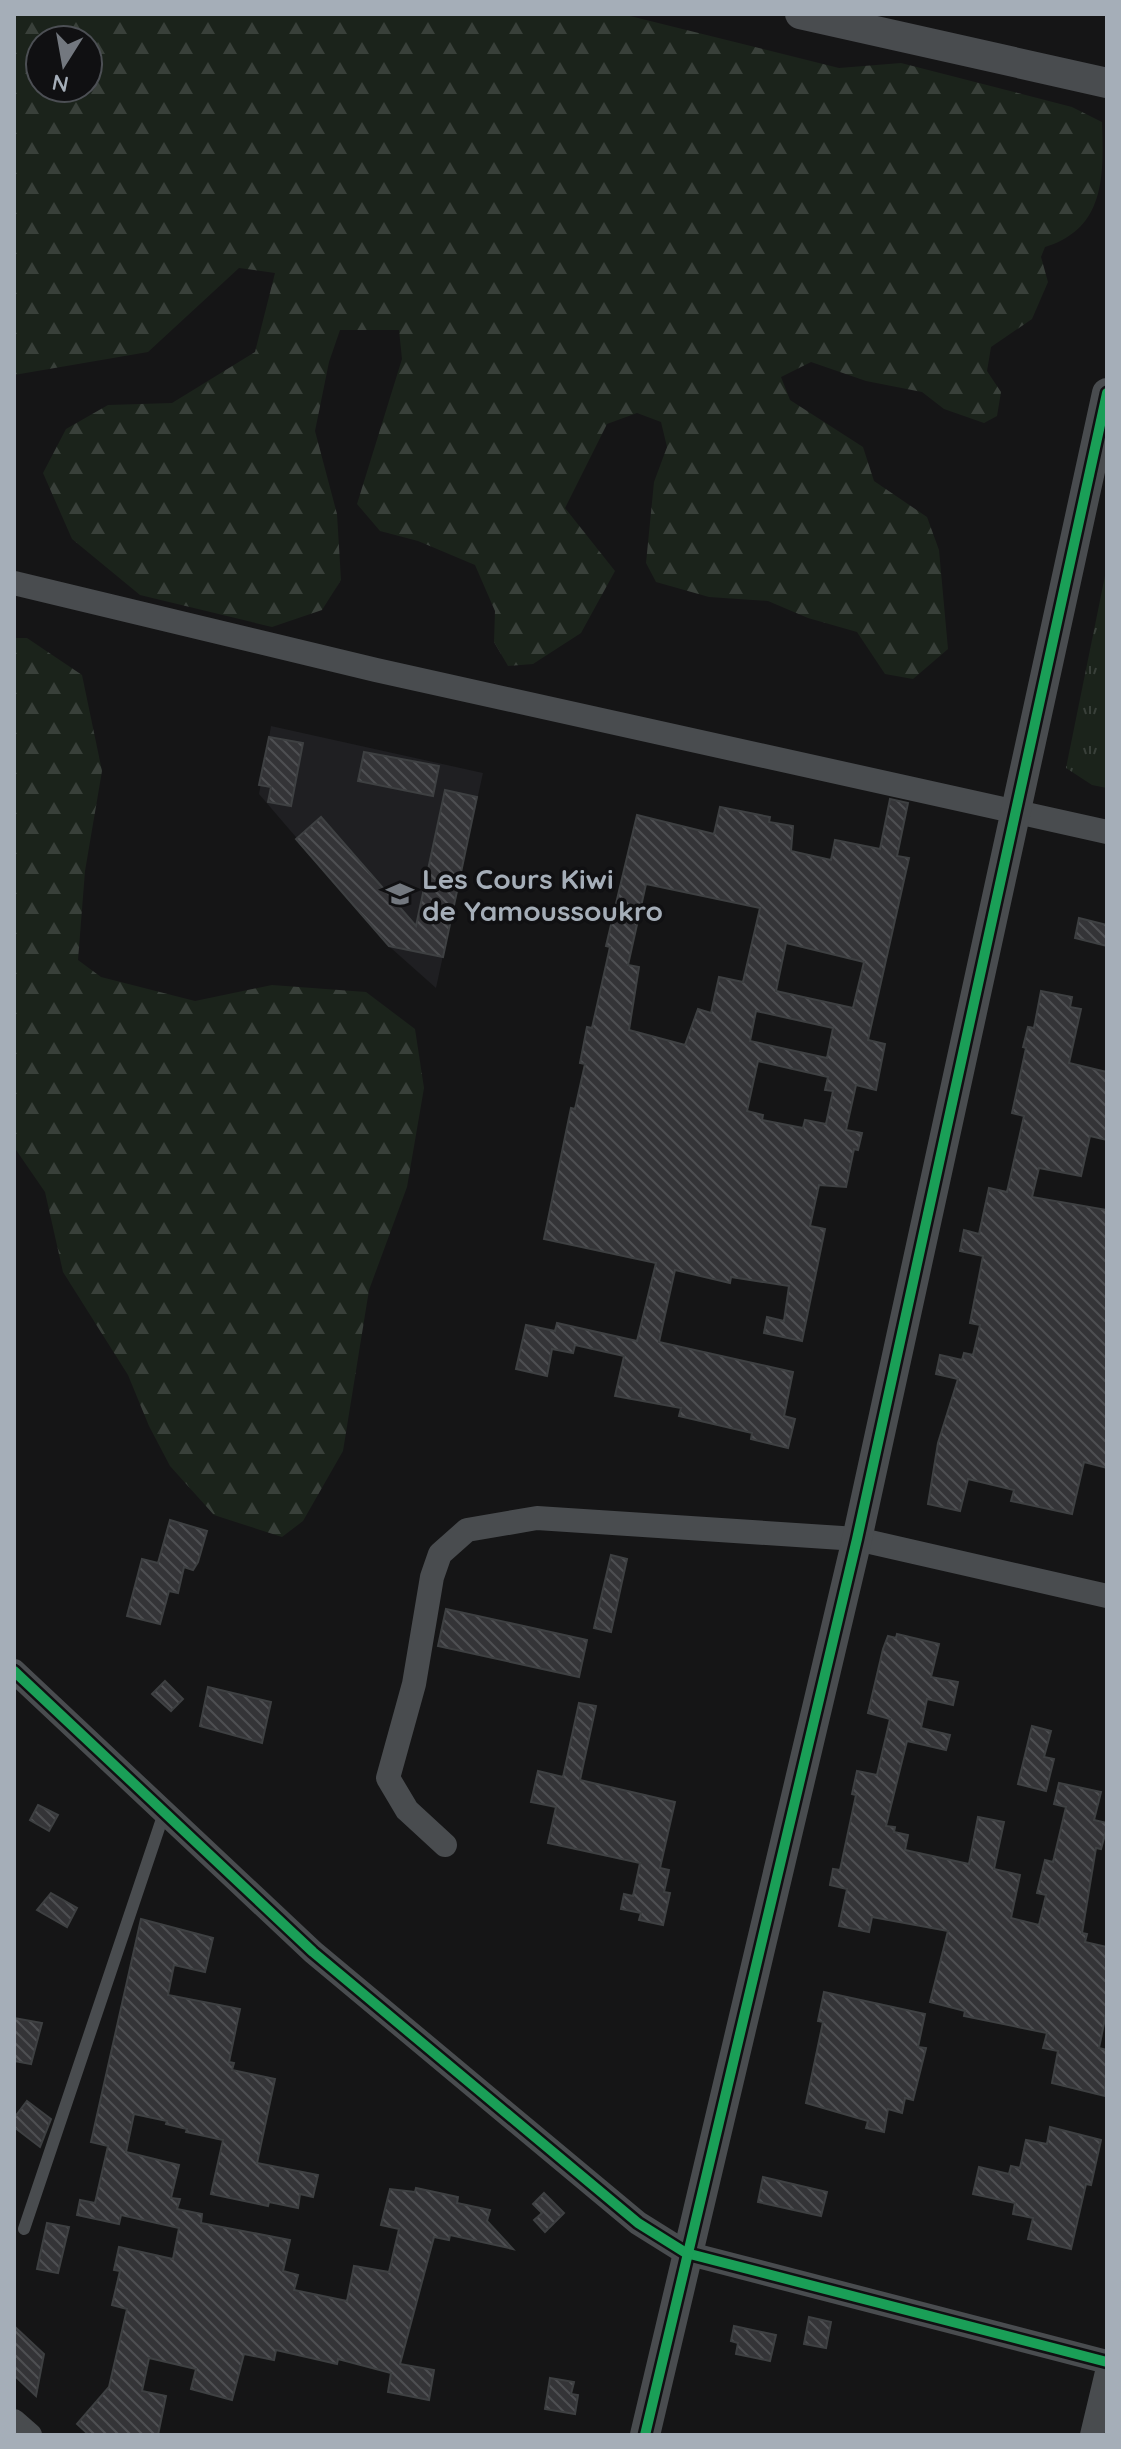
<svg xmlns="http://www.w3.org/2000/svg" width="1121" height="2449" font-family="Quicksand,sans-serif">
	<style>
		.built { fill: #1f1f22 }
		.grass { fill: url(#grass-tufts) }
		.forest { fill: url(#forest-firs); fill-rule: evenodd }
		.building { fill: url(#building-back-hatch); stroke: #3e4042; stroke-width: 2; fill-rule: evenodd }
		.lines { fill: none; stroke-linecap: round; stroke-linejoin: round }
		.service { stroke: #494c4f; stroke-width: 12 }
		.minor { stroke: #494c4f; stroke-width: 24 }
		.tertiary { stroke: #494c4f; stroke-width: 30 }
		.cycleway-casing { stroke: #101012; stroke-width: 15 }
		.cycleway { stroke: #1a9f57; stroke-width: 10 }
		.labels { text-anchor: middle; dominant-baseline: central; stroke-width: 7; stroke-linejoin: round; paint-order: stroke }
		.poi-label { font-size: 28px; font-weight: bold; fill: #a5aeb8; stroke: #101012; text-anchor: start }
	</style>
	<defs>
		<pattern id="grass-tufts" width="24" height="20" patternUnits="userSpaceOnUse" patternTransform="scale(2)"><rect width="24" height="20" fill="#1b231b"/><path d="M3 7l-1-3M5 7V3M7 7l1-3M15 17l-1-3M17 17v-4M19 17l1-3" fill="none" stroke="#39403a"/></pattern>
		<pattern id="forest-firs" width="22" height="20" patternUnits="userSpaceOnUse" patternTransform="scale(2)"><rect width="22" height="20" fill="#1b231b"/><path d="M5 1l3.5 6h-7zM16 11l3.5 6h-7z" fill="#39403a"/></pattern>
		<pattern id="building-back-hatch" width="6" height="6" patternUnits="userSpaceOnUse" patternTransform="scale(2)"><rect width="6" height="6" fill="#343437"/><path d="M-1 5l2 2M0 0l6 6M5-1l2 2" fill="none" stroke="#4e4f52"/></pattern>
	</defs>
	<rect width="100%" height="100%" fill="#151516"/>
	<path class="built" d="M271,726L483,773L436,988L391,948L259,794Z"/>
	<path class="grass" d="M1107,566V788L1092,785L1066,768Z"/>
	<g class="forest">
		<path d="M14,14H622L839,68L901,63L1072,107L1102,122C1104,176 1105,229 1045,247L1041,257L1048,282L1032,319L991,347L987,371L1001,392L997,416L984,423L944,409L922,392L866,381L811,362L781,377L790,400L863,447L874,481L927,517L939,550L948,649L913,679L885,674L857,632L808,618L768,601L709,597L656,582L646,563L654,482L667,447L661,422L637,413L607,424L565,508L615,571L581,633L533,664L508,666L494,642L495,611L475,565L418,541L380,531L357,504L402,359L399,330H340L329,362L315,431L337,514L341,580L322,610L272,627L140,595L72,539L43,473L66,429L108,405L172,403L255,352L275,273L239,268L148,352L14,375ZM40,40H88V88H40Z"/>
		<path d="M14,638H27L82,675L102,771L85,871L78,960L101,977L195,1001L272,985L366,992L415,1029L424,1088L407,1187L369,1290L343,1451L303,1521L282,1537L214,1515L170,1466L149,1426L128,1375L63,1272L45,1192L14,1147Z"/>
	</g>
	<g class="building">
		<path d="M269,737L303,743L291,806L268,802L271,787L259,785Z"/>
		<path d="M364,752L439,766L433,796L358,781Z"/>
		<path d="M445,790L477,797L443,957L389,946L296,839L321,817L416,926Z"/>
		<path d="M890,799L908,803L897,856L909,858L868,1040L885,1044L876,1090L856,1085L846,1130L862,1133L858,1150L854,1149L846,1187L819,1185L810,1226L825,1229L802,1341L764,1333L767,1317L784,1321L789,1286L731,1277L730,1283L675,1270L659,1342L793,1372L784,1416L795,1419L788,1448L751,1439L752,1433L679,1416L681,1408L615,1396L624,1356L575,1345L573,1353L552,1349L547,1376L516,1369L526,1325L555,1331L557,1323L637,1341L656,1263L544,1239L571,1108L575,1109L585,1064L580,1063L587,1027L592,1028L610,947L606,946L637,815L714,834L720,807L770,817L769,822L793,826L791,851L831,860L835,840L880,849ZM646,884L760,908L743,982L719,977L711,1013L698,1009L685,1045L629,1030L639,967L628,965ZM786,943L864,962L853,1008L776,991ZM756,1011L833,1028L827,1058L750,1041ZM758,1061L828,1077L825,1090L833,1091L826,1124L805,1120L803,1128L762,1120L763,1115L747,1111Z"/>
		<path d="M1079,918L1107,925V946L1075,938Z"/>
		<path d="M1041,991L1072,997L1070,1007L1081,1009L1069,1063L1107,1072V1140L1090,1136L1081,1176L1039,1168L1032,1197L1107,1210V1468L1084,1462L1072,1514L1011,1501L1014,1490L968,1479L960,1511L928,1504L938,1443L958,1379L936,1374L940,1355L962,1360L964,1353L973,1355L980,1325L970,1323L983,1256L960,1251L964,1230L979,1234L989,1188L1007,1192L1024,1116L1012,1113L1026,1048L1023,1047L1028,1027L1034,1028Z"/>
		<path d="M170,1520L207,1531L198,1562L193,1570L184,1567L178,1593L169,1591L160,1624L127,1616L142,1559L158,1563Z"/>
		<path d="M611,1555L627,1559L611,1632L594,1628Z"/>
		<path d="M446,1609L587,1640L579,1677L438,1646Z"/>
		<path d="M897,1634L939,1644L931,1677L958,1682L953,1705L927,1699L921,1728L950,1735L946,1750L907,1741L886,1826L895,1827L894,1832L908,1835L905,1850L969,1864L978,1817L1004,1822L994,1869L1020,1875L1011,1918L1039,1925L1046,1895L1037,1893L1045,1860L1053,1862L1066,1807L1054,1804L1059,1783L1101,1792L1094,1820L1107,1823V1827L1101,1849L1096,1848L1082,1933L1087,1934L1085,1942L1107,1947V2009L1099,2048L1107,2050L1105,2096L1052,2083L1058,2051L1043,2048L1047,2033L964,2016L965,2011L930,2002L948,1931L872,1917L869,1932L839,1926L847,1889L830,1885L833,1869L840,1870L856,1795L852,1794L857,1771L877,1775L890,1719L868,1713L883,1649L888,1636L896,1638Z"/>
		<path d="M165,1681L183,1699L171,1711L152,1694Z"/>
		<path d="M208,1687L271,1702L262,1743L200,1726Z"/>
		<path d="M579,1703L596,1706L580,1780L675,1802L660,1868L669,1870L664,1892L670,1893L663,1925L639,1920L641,1913L621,1909L624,1894L633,1896L640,1863L548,1843L556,1807L531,1802L538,1771L563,1777Z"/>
		<path d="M1032,1726L1051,1731L1044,1757L1054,1759L1046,1791L1018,1784Z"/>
		<path d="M38,1805L58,1815L49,1831L30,1820Z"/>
		<path d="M51,1893L77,1908L67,1927L37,1910Z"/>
		<path d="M141,1919L213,1938L205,1972L174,1965L168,1995L240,2009L229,2062L234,2063L232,2070L275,2079L257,2163L318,2175L313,2197L300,2194L298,2208L269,2202L268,2206L211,2194L223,2140L186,2132L187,2129L166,2124L167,2121L134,2114L126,2152L179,2165L171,2198L180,2199L177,2209L202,2214L201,2223L290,2240L283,2271L298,2275L294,2290L347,2301L354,2266L389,2272L399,2229L381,2225L390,2189L415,2192L416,2188L458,2197L457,2203L490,2210L487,2221L513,2249L450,2235L449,2240L434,2237L400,2364L434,2370L429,2400L388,2392L391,2373L338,2359L337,2364L276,2350L274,2360L244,2354L232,2400L191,2389L196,2369L149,2358L142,2391L166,2396L158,2435H89L77,2424L109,2387L127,2309L112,2305L120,2271L114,2270L119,2247L173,2259L179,2228L121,2215L119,2224L77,2215L80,2200L95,2203L108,2146L91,2142Z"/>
		<path d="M824,1992L925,2014L918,2047L926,2048L913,2100L905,2098L902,2113L888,2109L884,2132L866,2128L868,2121L806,2103L823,2022L818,2021Z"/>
		<path d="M14,2018L42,2023L31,2064L14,2061Z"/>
		<path d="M27,2101L51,2119L40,2147L14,2127V2118Z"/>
		<path d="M1050,2127L1101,2140L1091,2185L1086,2184L1071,2249L1028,2239L1033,2218L1013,2214L1015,2203L973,2194L979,2167L1009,2174L1011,2166L1020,2168L1026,2140L1047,2144Z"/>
		<path d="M763,2177L827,2192L821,2216L758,2202Z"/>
		<path d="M544,2193L564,2213L545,2232L534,2220L542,2213L533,2204Z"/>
		<path d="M47,2223L69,2227L58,2273L37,2269Z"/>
		<path d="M809,2317L831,2322L826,2348L804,2344Z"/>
		<path d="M14,2326L44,2354L36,2396L14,2375Z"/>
		<path d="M734,2326L776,2335L770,2361L736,2354L738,2343L731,2341Z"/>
		<path d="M550,2378L574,2382L571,2394L578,2395L575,2414L545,2409Z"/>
	</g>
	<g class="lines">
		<path class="service" d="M24,2229L164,1813"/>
		<g class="minor">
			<path d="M14,583L376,670L1107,832"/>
			<path d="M14,1671L313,1952L638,2223L686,2253L1107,2362"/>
			<path d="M445,1845L407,1810L388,1778L414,1684L432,1577L440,1554L467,1530L537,1518L857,1539L1107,1596"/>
			<path d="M14,2421L30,2435"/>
			<path d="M1092,2435L1107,2372"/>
		</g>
		<g class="tertiary">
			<path d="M800,14L1107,83"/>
			<path d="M645,2435L857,1539L1107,393"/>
		</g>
		<g class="cycleway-casing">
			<g id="cycleway">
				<path d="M14,1671L313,1952L638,2223L686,2253L1107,2362"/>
				<path d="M645,2435L857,1539L1107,393"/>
			</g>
		</g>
		<use href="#cycleway" class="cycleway"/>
	</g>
	<defs>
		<g id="school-bare" transform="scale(2.16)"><path d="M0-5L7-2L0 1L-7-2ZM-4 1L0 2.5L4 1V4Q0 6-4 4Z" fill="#73787f" stroke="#101012" stroke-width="2.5" paint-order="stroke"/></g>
	</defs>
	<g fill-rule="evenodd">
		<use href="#school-bare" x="400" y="894"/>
	</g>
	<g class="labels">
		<g class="poi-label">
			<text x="422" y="878">Les Cours Kiwi<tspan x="422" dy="32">de Yamoussoukro</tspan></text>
		</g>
	</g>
	<rect width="1121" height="2449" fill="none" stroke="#a5aeb8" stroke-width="32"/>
	<g transform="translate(64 64) rotate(191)"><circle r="38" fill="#101012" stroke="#4c4f54" stroke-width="2"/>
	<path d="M0-6L14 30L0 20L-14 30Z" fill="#73787f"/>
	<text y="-12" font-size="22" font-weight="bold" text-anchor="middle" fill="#a5aeb8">N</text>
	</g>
</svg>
